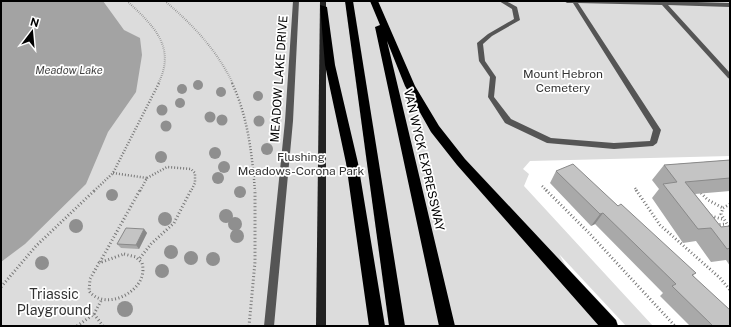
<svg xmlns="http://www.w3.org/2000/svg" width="731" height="327" font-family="'Public Sans',sans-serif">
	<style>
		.green { fill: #dcdcdc }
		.water { fill: #a3a3a3 }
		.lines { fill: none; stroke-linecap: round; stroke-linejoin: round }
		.highway-casing { stroke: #dbdbdb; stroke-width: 1 }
		.path-far2 { stroke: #777; stroke-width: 2; stroke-dasharray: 0.5 1.5; stroke-linecap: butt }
		.path-far1 { stroke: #777; stroke-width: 2.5; stroke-dasharray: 1 2; stroke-linecap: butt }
		.path { stroke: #777; stroke-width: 3; stroke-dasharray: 1 2.5; stroke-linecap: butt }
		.lane { fill: #555; fill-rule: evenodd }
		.street { fill: #555; fill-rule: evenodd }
		.secondary { fill: #222; fill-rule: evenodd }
		.highway { fill: #000; fill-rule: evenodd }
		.tree { fill: #8f8f8f }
		.wall { fill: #a9a9a9 }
		.shaded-wall { fill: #898989 }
		.building { fill: #c4c4c4; stroke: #898989 }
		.labels { text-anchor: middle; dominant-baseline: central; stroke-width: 3.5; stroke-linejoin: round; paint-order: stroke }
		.far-water-label { font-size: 11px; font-style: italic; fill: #444; stroke: #fff }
		.park-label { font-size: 12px; fill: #333; stroke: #fff }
		.street-label { font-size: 12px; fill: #000; stroke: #fff }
		.near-park-label { font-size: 14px; fill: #333; stroke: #fff }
	</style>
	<rect width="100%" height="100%" fill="#fff"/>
	<path class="green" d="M1,1H730V156L530,161L523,169L529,174L524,186L653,326H626L559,254L601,326H1Z"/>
	<path class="water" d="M1,1H103L124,30L140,38L142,55L136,92L108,132L86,184L25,244L1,262Z"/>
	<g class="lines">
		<g class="highway-casing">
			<g id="highway">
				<path d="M345,1H353L405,326H389Z"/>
				<path d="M370,1H378L415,86L439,126L465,159L616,320L618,326H599L457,165L431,132L405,86L387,41L455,326H439L375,27L380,25Z"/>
				<path d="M320,5L327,7L335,65L358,163L385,326H369L346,163L325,65Z"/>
			</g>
		</g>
		<g class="path-far2">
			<path d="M127,1C153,25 177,47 158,84"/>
			<path d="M165,1C193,25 217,50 233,84"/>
		</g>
		<g class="path-far1">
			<path d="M232,83C248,117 252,154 255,191"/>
			<path d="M113,173L147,178L140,191"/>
			<path d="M147,178L167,167L191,169L195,173V183L191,191"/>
			<path d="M542,186L547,191"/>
			<path d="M635,188L637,191"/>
			<path d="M94,191L113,173L159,83"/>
		</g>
		<g class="path">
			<path d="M546,190L589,233L675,326"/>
			<path d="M636,190L660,225L720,278L730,290"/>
			<path d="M701,193L708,200L723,208"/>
			<path d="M730,204L723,208L721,214L730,229"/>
			<path d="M711,216L722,219"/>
			<path d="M716,225L726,224"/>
			<path d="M124,254L136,257L142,263C150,290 106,313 89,291L90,279L99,263Z"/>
			<path d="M140,258L151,244L174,223L191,190"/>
			<path d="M100,262L140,190"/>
			<path d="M1,287L36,246L95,190"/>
			<path d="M94,314L101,301"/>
			<path d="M77,326L94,314L103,326"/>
			<path d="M249,326L255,262V190"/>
		</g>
		<path class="lane" d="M499,1H506L517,7L520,20L492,36L483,44L485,61L496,77L494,97L511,119L551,138L614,143L650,141L653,130L573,3H567L564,1H664L730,3V7L668,5L730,73V79L728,78L662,5L578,3L661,130L657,143L653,146L614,149L547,143L505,123L488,97L490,77L479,61L477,43L488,34L514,19L512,9Z"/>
		<path class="street" d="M293,1H299L293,121L274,326H264L285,121Z"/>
		<path class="secondary" d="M320,1H326V326H316Z"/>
		<use href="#highway" class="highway"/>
	</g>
	<g class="tree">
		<circle cx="198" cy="85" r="5"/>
		<circle cx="182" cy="89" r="5"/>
		<circle cx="221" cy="92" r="5"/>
		<circle cx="258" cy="96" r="5"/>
		<circle cx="180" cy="103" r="5"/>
		<circle cx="162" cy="110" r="5.5"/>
		<circle cx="210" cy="117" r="5.5"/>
		<circle cx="222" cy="120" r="5.5"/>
		<circle cx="259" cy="121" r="5.5"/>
		<circle cx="166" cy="126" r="5.5"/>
		<circle cx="267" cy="149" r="6"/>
		<circle cx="215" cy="153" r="6"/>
		<circle cx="161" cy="157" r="6"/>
		<circle cx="224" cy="167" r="6"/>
		<circle cx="218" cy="178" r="6"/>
		<circle cx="240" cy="192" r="6"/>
		<circle cx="112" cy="195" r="6"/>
		<circle cx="226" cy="216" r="7"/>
		<circle cx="165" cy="219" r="7"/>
		<circle cx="235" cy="224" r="7"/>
		<circle cx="76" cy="226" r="7"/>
		<circle cx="237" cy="236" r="7"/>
		<circle cx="171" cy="252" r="7"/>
		<circle cx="191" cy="258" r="7"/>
		<circle cx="213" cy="259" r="7"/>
		<circle cx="42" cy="263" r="7"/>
		<circle cx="162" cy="271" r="7"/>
		<circle cx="125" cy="309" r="8"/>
	</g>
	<g class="wall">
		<path d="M730,160V191L695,194L721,227L730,226V266L726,260L711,262L696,241L683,243L652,198L659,189L652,180L664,165Z"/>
		<path d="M556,171L618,206L696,273L693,275L730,326H690L660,296L663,293L595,224L591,226L550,183Z"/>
		<path d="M144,229L147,233L139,249L121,248L117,244Z"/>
	</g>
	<g class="shaded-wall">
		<path d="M603,213L595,224L591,226L600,214Z"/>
		<path d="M144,229L147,233L139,249L136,245Z"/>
	</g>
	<g class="building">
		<path d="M730,160V178L685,182L721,227L730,226V248L727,249L711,228L698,229L663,184L677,182L664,165Z"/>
		<path d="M573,164L618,206L621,204L696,273L692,275L730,310V326H713L672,286L676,284L603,213L600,214L556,171Z"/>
		<path d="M126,228L144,229L136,245L117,244Z"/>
	</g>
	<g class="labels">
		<g class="far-water-label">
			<text x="69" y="70">Meadow Lake</text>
		</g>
		<g class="park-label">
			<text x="563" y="74">Mount Hebron<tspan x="563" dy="14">Cemetery</tspan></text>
			<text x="301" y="157">Flushing<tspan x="301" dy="14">Meadows-Corona Park</tspan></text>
		</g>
		<g class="street-label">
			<text transform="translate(279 79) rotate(-86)">MEADOW LAKE DRIVE</text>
			<text transform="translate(424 160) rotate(77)">VAN WYCK EXPRESSWAY</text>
		</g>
		<g class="near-park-label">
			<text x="54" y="294">Triassic<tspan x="54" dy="16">Playground</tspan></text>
		</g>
	</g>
	<rect width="731" height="327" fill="none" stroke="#000000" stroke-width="4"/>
	<g transform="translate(32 32) rotate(16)" stroke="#ffffff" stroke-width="3" paint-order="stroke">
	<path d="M0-3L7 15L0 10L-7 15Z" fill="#000000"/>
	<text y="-6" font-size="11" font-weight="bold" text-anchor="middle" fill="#000000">N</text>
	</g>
</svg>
